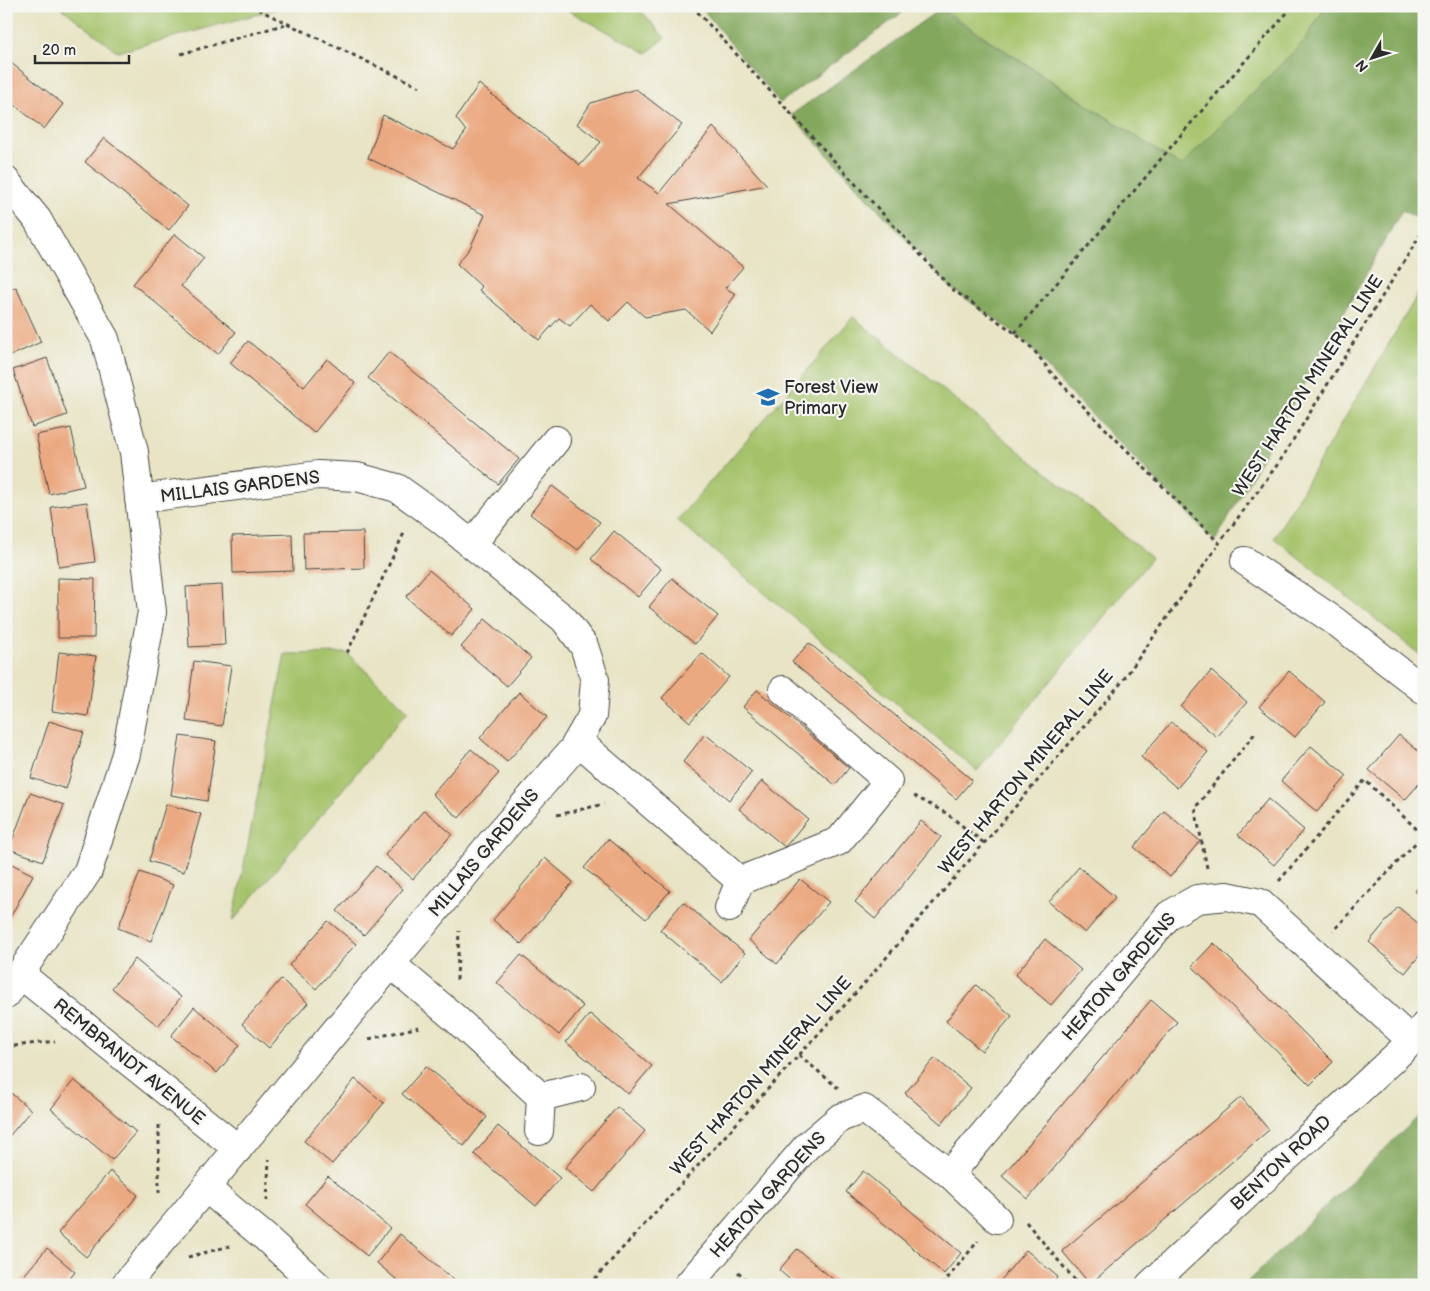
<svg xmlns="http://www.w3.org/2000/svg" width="1430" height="1291" font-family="'Balsamiq Sans',sans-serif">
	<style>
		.green { fill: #a4c269; stroke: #68764a }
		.forest { fill: #83a85d; stroke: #576a44 }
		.building { fill: #eba981 }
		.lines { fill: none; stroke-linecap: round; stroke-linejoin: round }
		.minor-casing { stroke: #474742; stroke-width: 30 }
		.major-casing { stroke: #474742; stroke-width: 30 }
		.path { stroke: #474742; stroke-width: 3; stroke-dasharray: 4 4; stroke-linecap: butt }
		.minor { stroke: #fff; stroke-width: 28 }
		.major { stroke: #fff; stroke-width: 28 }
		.labels { text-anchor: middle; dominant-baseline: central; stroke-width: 4.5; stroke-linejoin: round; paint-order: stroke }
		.street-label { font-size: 18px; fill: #2b2b2b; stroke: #f6f6f2 }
		.poi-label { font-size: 18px; fill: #2b2b2b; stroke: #f6f6f2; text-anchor: start }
	</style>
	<rect width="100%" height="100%" fill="#f6f6f2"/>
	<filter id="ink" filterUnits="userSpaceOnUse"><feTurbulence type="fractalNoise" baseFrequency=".02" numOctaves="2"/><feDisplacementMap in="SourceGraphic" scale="10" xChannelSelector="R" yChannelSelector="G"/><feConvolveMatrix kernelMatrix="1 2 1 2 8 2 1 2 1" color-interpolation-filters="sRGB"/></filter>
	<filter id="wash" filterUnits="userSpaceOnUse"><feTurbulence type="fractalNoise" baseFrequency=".0096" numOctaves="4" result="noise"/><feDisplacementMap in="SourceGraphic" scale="20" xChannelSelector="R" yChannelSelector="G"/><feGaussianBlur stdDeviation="1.12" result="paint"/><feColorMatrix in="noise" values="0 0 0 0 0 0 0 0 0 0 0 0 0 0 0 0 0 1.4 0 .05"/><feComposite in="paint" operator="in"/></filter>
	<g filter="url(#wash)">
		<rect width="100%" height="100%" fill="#e8e4c5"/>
		<g class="green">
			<path d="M59,6H288L118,52Z"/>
			<path d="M560,6H637L665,38L647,53Z"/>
			<path d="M938,6H1326L1305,40L1181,166Z"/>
			<path d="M1424,284V658L1274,538Z"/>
			<path d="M853,317L1152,558L977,771L677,520Z"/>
			<path d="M347,653L408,711L233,921L285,654Z"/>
		</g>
		<g class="forest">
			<path d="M700,6H911L780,103Z"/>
			<path d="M1326,6H1424V222L1402,210L1215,541L1082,405L1053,375L1033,349L1015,333L952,289L791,115L940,9L1181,166L1305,40Z"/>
			<path d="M1421,1114L1424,1117V1285H1244Z"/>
		</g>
		<g id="blocks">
			<g class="building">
				<path d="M6,59L63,104L44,129L6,98Z"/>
				<path d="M479,84L580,165L601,142L577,124L591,103L636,89L682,125L638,178L659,193L713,127L767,185L669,204L743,267L725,288L736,294L710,331L686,310L645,317L628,302L609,321L590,304L570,326L559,318L539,340L479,290L482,287L457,264L470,248L485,215L368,158L383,115L453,149L466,131L456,118Z"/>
				<path d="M104,138L188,206L169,230L85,162Z"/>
				<path d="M175,234L204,258L181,286L236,332L218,354L133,284Z"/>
				<path d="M16,287L41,342L8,357L6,353V291Z"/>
				<path d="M248,341L304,387L327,359L355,383L314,433L230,363Z"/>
				<path d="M389,352L519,459L498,484L368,378Z"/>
				<path d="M47,358L67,415L32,427L13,370Z"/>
				<path d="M71,428L84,486L49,494L36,435Z"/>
				<path d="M552,486L600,522L578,550L530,514Z"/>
				<path d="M87,502L95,562L59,567L51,507Z"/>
				<path d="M614,531L661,569L638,597L591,559Z"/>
				<path d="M363,532L364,568L304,570L303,533Z"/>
				<path d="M292,534L293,571L233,573L232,536Z"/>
				<path d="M429,570L475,609L451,636L406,597Z"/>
				<path d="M58,578L95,579L94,638H58Z"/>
				<path d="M672,578L718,616L695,644L649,607Z"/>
				<path d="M222,585L225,645L189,647L186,587Z"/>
				<path d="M485,619L531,658L507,686L461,647Z"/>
				<path d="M809,643L972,780L956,799L792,662Z"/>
				<path d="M59,652L96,656L88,716L52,711Z"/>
				<path d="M702,653L729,677L690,722L662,698Z"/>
				<path d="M194,661L231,666L222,726L186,721Z"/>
				<path d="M1211,671L1247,702L1217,737L1181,707Z"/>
				<path d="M1289,671L1325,702L1295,737L1259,707Z"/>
				<path d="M757,690L849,768L835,785L743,707Z"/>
				<path d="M519,692L547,717L507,762L480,738Z"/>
				<path d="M49,721L84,732L66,789L31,778Z"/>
				<path d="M1171,722L1208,752L1177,788L1141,757Z"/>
				<path d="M705,734L752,772L729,800L683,762Z"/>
				<path d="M1399,735L1424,756V778L1405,800L1369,770Z"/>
				<path d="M180,736L216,741L207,801L171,795Z"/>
				<path d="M1311,746L1347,776L1317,812L1281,781Z"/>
				<path d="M471,749L499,773L459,818L432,794Z"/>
				<path d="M762,781L808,819L785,847L739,809Z"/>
				<path d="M30,793L64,805L43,861L9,849Z"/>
				<path d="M1268,799L1304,830L1274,865L1238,835Z"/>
				<path d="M166,804L201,814L184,872L149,861Z"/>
				<path d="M424,810L452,834L413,879L385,855Z"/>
				<path d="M1164,811L1200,841L1170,877L1134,847Z"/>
				<path d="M921,821L941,837L875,919L855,902Z"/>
				<path d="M608,839L670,891L646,919L584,868Z"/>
				<path d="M545,858L573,882L521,944L493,920Z"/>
				<path d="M6,861L33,875L6,925Z"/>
				<path d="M376,866L403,889L364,935L337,911Z"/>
				<path d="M1079,867L1115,897L1085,933L1049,902Z"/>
				<path d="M140,872L173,885L151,941L118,928Z"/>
				<path d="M800,879L829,902L777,964L749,940Z"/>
				<path d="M1424,880V898L1415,891Z"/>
				<path d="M683,902L745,953L722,982L660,930Z"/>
				<path d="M1398,907L1424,928V950L1405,973L1369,942Z"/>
				<path d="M328,921L356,944L316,989L289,965Z"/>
				<path d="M1045,939L1081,970L1051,1005L1015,975Z"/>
				<path d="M1214,943L1333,1062L1310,1085L1192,966Z"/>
				<path d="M521,955L583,1006L559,1035L497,983Z"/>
				<path d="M135,959L181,997L158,1026L112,988Z"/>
				<path d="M281,979L308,1003L269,1048L242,1024Z"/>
				<path d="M976,985L1012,1016L982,1051L946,1021Z"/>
				<path d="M1151,1000L1177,1022L1028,1199L1002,1176Z"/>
				<path d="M194,1007L240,1045L217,1073L171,1036Z"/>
				<path d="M590,1014L652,1066L628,1094L566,1042Z"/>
				<path d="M935,1058L971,1088L941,1124L905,1093Z"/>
				<path d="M426,1066L487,1117L464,1146L402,1094Z"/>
				<path d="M355,1079L384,1103L332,1164L304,1141Z"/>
				<path d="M74,1080L136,1132L112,1160L51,1109Z"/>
				<path d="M6,1089L31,1110L6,1140Z"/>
				<path d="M1241,1097L1269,1130L1090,1284L1062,1251Z"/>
				<path d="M617,1107L645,1131L594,1192L565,1168Z"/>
				<path d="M498,1126L560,1178L536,1206L474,1154Z"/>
				<path d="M110,1171L138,1195L86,1257L58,1233Z"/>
				<path d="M863,1171L961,1253L944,1274L846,1192Z"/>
				<path d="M328,1176L390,1228L367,1256L305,1204Z"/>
				<path d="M400,1234L460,1285H403L377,1263Z"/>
				<path d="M47,1248L75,1272L65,1285H16Z"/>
				<path d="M797,1249L840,1285H796L779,1270Z"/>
				<path d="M1026,1250L1058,1277L1051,1285H997Z"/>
			</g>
		</g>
	</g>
	<g filter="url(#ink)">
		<use href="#blocks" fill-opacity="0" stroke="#474742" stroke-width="1"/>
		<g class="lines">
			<g class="minor-casing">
				<g id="minor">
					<path d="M6,181L37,219L105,339L134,452L152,612L126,754L88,871L6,995"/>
					<path d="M472,544L556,440"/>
					<path d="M1245,561L1336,622L1424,690"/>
					<path d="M578,741L740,881"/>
					<path d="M729,908L740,881L839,841L888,781L783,690"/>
					<path d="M391,964L456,1019L541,1097"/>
					<path d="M20,974L238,1149"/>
					<path d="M539,1131L541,1097L581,1087"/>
					<path d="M950,1174L1169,915L1197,899L1227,896L1260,903L1412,1041"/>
					<path d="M206,1188L266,1238L317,1285"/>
					<path d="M125,1285L491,843L573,749L592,716L595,680L584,646L564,619L439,518L397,488L357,477L318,475L139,499"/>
					<path d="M688,1285L807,1146L840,1118L864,1109L950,1174L997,1219"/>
				</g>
			</g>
			<g class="major-casing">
				<path id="major" d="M1150,1285L1412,1041L1424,1026"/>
			</g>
			<g class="path">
				<path d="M251,6L420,87"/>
				<path d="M692,6L952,289L1015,333L1033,349L1053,375L1082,405L1221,545"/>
				<path d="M181,54L286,24"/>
				<path d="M1015,333L1186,129L1293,6"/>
				<path d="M1223,538L1280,461L1424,229"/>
				<path d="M347,653L405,531"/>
				<path d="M914,796L946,813L984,843"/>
				<path d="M557,815L604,804"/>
				<path d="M1207,868L1195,808L1256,732"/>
				<path d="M1279,881L1365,780L1423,835L1333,931"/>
				<path d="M457,980L459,931"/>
				<path d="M369,1039L419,1027"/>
				<path d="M6,1047L55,1041"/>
				<path d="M799,1055L838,1088"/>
				<path d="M159,1125V1196"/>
				<path d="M267,1201L269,1159"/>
				<path d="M1026,1222L1079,1285"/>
				<path d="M188,1257L230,1246"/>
				<path d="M738,1272L752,1285"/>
				<path d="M589,1285L863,985L1121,683L1217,547"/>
				<path d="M942,1285L978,1241"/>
			</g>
			<use href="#minor" class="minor"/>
			<use href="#major" class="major"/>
		</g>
	</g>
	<defs>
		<g id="school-bare" transform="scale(1.725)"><path d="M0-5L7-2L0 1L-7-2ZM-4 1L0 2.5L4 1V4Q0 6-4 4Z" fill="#1f6fb2" stroke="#f6f6f2" stroke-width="2.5" paint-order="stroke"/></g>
	</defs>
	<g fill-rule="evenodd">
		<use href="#school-bare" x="768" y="397"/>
	</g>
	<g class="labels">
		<g class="street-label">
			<text transform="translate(1308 386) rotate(-57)">WEST HARTON MINERAL LINE</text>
			<text transform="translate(240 487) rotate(-7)">MILLAIS GARDENS</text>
			<text transform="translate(1026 772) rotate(-50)">WEST HARTON MINERAL LINE</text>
			<text transform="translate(484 853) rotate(-50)">MILLAIS GARDENS</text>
			<text transform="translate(1119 977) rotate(-49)">HEATON GARDENS</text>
			<text transform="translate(129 1062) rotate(39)">REMBRANDT AVENUE</text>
			<text transform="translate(761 1076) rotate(-48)">WEST HARTON MINERAL LINE</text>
			<text transform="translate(1281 1163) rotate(-43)">BENTON ROAD</text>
			<text transform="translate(768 1195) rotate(-48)">HEATON GARDENS</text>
		</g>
		<g class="poi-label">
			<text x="784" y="387">Forest View<tspan x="784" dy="21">Primary</tspan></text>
		</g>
	</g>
	<rect width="1430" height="1291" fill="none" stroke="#f6f6f2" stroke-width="25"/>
	<g transform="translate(1372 58) rotate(231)" stroke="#f6f6f2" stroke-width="4" paint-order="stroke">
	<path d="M0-4L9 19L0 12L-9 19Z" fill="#2b2b2b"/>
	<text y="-8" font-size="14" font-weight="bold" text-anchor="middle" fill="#2b2b2b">N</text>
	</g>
	<path d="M35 55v8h94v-8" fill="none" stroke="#2b2b2b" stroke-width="2.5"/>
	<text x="42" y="55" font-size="15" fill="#2b2b2b" stroke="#f6f6f2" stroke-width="4" paint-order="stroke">20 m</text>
</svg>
